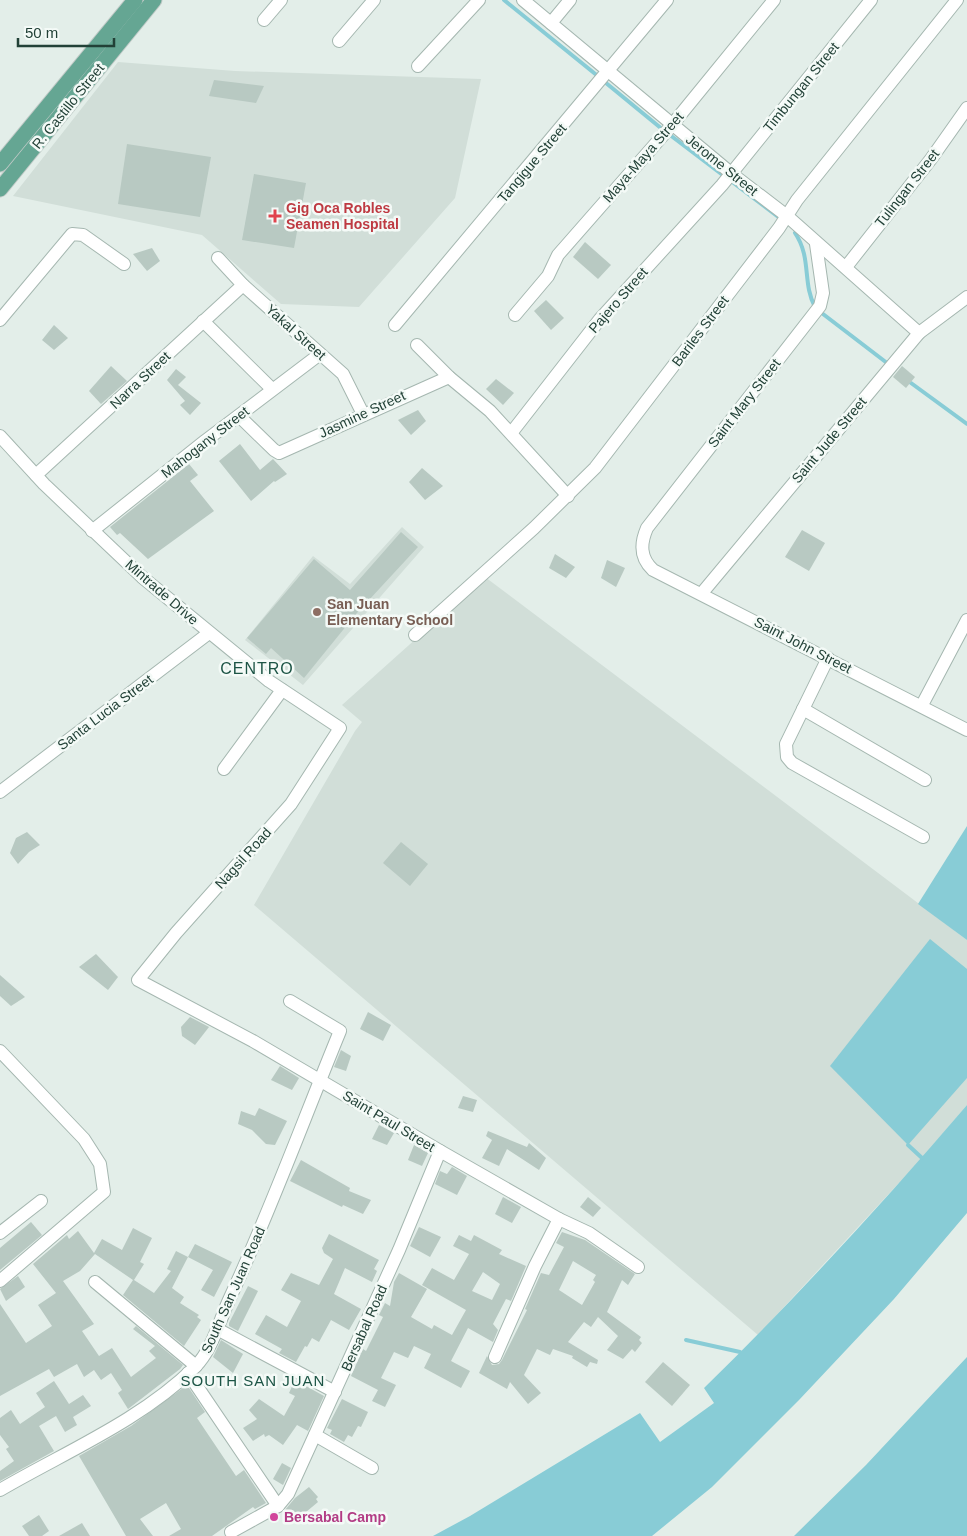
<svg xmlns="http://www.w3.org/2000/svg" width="967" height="1536" font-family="Helvetica,sans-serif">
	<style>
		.built { fill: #d1ded8 }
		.water { fill: #88ccd6 }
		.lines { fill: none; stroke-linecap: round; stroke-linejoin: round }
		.stream { stroke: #88ccd6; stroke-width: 4 }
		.building { fill: #b8c9c2; fill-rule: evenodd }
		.minor-casing { stroke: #a5b7b0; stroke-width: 14 }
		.major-casing { stroke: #c1cac7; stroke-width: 17 }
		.minor { stroke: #fff; stroke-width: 12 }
		.major { stroke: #65a693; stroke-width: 15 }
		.health-dot { fill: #e0444e; stroke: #f4faf7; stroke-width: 2 }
		.education-dot { fill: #8d6e63; stroke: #f4faf7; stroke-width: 2 }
		.hotel-dot { fill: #d1479c; stroke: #f4faf7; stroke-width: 2 }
		.labels { text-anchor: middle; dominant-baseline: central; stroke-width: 5; stroke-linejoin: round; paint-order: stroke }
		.street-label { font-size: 14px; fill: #224137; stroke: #f4faf7 }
		.health-label { font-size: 14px; font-weight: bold; fill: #be3a42; stroke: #f4faf7; text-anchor: start }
		.education-label { font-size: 14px; font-weight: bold; fill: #785e54; stroke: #f4faf7; text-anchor: start }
		.hotel-label { font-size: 14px; font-weight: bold; fill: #b23c85; stroke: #f4faf7; text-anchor: start }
		.neighbourhood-label { font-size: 15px; letter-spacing: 1px; fill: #1c5445; stroke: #f4faf7 }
		.quarter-label { font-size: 16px; letter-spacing: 1px; fill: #1c5445; stroke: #f4faf7 }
	</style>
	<rect width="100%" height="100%" fill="#e3eee9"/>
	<g class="built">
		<path d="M118,62L235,71L481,79L455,198L359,307L281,304L202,235L13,196Z"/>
		<path d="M402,527L424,547L303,685L245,640L313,556L350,584Z"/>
		<path d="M485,577L967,940V1105L922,1158L758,1335L254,905L355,731L362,722L342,705Z"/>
	</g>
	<g class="water">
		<path d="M967,826V940L918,904Z"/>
		<path d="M930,939L967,969V1078L908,1145L830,1066Z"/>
		<path d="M967,1105V1213L894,1299L799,1400L712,1487L652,1536H433L470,1516L640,1413L660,1442L714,1403L704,1388C796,1298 883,1203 967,1105Z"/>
		<path d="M967,1357V1536H794L866,1465Z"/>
	</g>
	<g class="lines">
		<g class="stream">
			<path d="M504,0L599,77"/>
			<path d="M606,83L662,129"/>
			<path d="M670,135L724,176"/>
			<path d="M731,181L781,219"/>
			<path d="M795,233C812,258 802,283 815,307"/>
			<path d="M823,314L887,363"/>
			<path d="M911,383L967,424"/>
			<path d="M908,1145L922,1158"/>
			<path d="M686,1340L740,1352"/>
		</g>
	</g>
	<g class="building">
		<path d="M214,80L264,86L256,103L209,96Z"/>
		<path d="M127,144L211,157L200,217L118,204Z"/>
		<path d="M254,174L306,183L294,248L242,240Z"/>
		<path d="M585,242L611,265L598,279L573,257Z"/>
		<path d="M152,248L160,261L147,271L133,254Z"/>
		<path d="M546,300L564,318L551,330L534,311Z"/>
		<path d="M54,325L68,338L54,350L42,340Z"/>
		<path d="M111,366L127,381L101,404L89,391Z"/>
		<path d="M902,366L915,377L906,388L893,377Z"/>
		<path d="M176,369L186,377L178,385L201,403L190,415L180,405L185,401L167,380Z"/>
		<path d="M496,379L514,393L503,405L486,389Z"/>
		<path d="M418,410L426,421L411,435L398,420Z"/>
		<path d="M240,444L260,470L273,459L287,474L275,482L274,481L251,501L219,461Z"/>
		<path d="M189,464L198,475L190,481L214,511L148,559L120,533L117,535L110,527Z"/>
		<path d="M422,468L443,486L425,500L409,482Z"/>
		<path d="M802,530L825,543L809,571L785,557Z"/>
		<path d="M401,532L418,547L356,614L304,678L271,648L266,654L247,638L314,559L350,590Z"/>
		<path d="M555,554L575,567L566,578L549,568Z"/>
		<path d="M607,560L625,568L616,587L601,578Z"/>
		<path d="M27,832L40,845L29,852L18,864L10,853L16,838Z"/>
		<path d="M401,842L428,864L410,886L383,863Z"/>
		<path d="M96,954L118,977L108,990L79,967Z"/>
		<path d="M0,975L25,997L11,1006L0,996Z"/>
		<path d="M368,1012L391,1025L383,1041L360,1029Z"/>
		<path d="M190,1017L209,1027L195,1045L182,1036L181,1027Z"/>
		<path d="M341,1050L351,1056L346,1071L334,1067Z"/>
		<path d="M280,1066L299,1078L292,1090L271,1080Z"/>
		<path d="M463,1096L477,1100L473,1112L458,1108Z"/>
		<path d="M259,1108L287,1121L275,1145L266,1144L252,1130L238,1124L241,1111L255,1116Z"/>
		<path d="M379,1125L394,1133L387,1145L372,1139Z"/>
		<path d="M488,1131L527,1147L529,1143L546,1158L539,1170L507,1149L499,1166L482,1158L492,1140L486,1136Z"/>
		<path d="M414,1145L428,1153L422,1166L408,1160Z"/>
		<path d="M301,1160L350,1188L349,1191L371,1200L363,1214L343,1205L342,1207L290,1181Z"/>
		<path d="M452,1167L467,1176L457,1195L435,1184L440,1171L447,1174Z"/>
		<path d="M503,1197L521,1207L512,1223L495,1214Z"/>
		<path d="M588,1197L601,1208L593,1217L580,1207Z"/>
		<path d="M31,1222L42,1235L0,1270V1248Z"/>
		<path d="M419,1227L441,1237L430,1257L410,1246Z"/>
		<path d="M133,1228L152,1238L140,1262L144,1264L134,1280L154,1293L171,1271L167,1269L176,1251L188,1257L172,1288L184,1297L180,1303L199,1315L197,1317L201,1320L184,1346L123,1295L133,1280L95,1254L80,1271L63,1281L94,1324L82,1331L99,1356L112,1348L131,1377L156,1358L149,1351L155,1346L133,1329L136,1326L183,1365L180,1369L128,1409L118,1393L122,1390L111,1373L101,1380L94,1370L84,1377L77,1364L54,1377L49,1369L0,1396V1304L26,1343L52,1326L38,1305L56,1293L33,1264L67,1235L69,1239L78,1231L94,1253L102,1239L122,1250Z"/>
		<path d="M562,1232L585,1240L635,1274L628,1285L622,1280L607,1312L641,1337L639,1340L642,1343L635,1352L632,1349L623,1359L607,1350L618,1336L598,1317L591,1327L584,1322L568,1342L598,1360L597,1364L590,1362L587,1367L572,1358L573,1356L553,1349L550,1355L537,1349L524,1375L541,1393L528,1404L510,1382L507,1389L479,1373L487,1356L492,1365L499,1364L502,1360L527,1310L525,1309L541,1273L549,1275L564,1247L556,1243ZM573,1261L596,1275L593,1280L595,1282L582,1305L559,1290Z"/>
		<path d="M329,1234L379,1260L374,1269L377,1271L372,1282L345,1268L334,1294L361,1309L349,1330L331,1320L319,1342L312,1338L307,1347L305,1346L296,1362L279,1353L282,1349L255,1334L266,1315L287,1327L301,1301L281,1290L291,1273L319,1285L333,1259L324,1253L322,1248Z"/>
		<path d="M459,1235L471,1241L474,1235L502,1250L499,1254L526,1266L511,1301L506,1299L493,1324L498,1330L493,1342L468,1328L451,1361L470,1371L461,1388L424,1368L431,1354L414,1346L408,1358L394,1352L381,1378L396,1385L385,1407L372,1401L378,1390L351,1376L363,1349L366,1351L383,1317L379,1315L385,1303L390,1306L394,1282L399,1273L427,1289L411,1317L432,1329L434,1325L452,1335L466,1310L422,1285L432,1268L454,1280L469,1254L453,1246ZM483,1272L500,1284L492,1300L472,1291Z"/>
		<path d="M195,1244L232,1262L214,1297L201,1290L213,1270L188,1257Z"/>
		<path d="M18,1276L25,1287L6,1301L0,1289Z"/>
		<path d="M248,1286L258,1291L238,1331L229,1326V1323Z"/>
		<path d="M221,1340L243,1354L233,1373L213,1357Z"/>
		<path d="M663,1362L690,1385L672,1406L645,1382Z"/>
		<path d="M295,1380L324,1396L308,1431L297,1425L283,1445L269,1435L265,1437L264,1434L253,1441L243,1428L257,1419L249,1410L259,1399L284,1416L295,1396L289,1393Z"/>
		<path d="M54,1381L69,1404L83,1395L91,1406L73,1417L77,1425L65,1432L56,1416L39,1426L54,1451L0,1481V1471L14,1461L6,1449L9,1447L0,1435V1418L11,1410L20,1424L45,1407L36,1393Z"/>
		<path d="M187,1385L205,1412L197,1418L236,1476L244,1470L266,1503L255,1509L253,1507L212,1536H169L181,1529L166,1503L140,1519L153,1536H126L79,1456L131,1426Z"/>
		<path d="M342,1399L368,1412L361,1427L358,1426L352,1437L348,1435L344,1442L330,1434L332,1430L327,1428Z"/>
		<path d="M282,1463L291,1468L283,1485L273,1479Z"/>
		<path d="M309,1487L318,1497L316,1499L318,1502L294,1522L285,1510L295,1498Z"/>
		<path d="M39,1515L49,1531L42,1536H29L22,1526Z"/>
		<path d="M82,1523L90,1536H59Z"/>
	</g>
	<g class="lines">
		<g class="minor-casing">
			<g id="minor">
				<path d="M523,0L732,174L787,216L919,333"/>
				<path d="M264,20L281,0"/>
				<path d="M551,23L570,0"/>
				<path d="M339,41L374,0"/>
				<path d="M418,66L479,0"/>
				<path d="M816,244L823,293L820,306L647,528C640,544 640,558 653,570L967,730"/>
				<path d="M218,258L243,285L343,374L363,414"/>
				<path d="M846,267L931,159L967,108"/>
				<path d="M515,315L548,276L558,255L672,125L774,0"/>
				<path d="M0,320L72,234L83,235L124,264"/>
				<path d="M203,321L272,389"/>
				<path d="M395,325L667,0"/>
				<path d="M417,345L449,377L490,411L568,496"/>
				<path d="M239,416L274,450L279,453L449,377"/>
				<path d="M512,432L600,319L722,185L871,0"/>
				<path d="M0,436L44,484L142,577L269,681L340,728L291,804L176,933L138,980L253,1041L440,1151L559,1219L589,1233L638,1267"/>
				<path d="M36,475L243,285"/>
				<path d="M92,531L205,441L320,354"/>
				<path d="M702,593L919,333L967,297"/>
				<path d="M415,635L534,528L595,468L779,228L797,200L957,0"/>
				<path d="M828,658L786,744L787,757L792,763L923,837"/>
				<path d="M922,705L967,620"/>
				<path d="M803,709L925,780"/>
				<path d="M224,769L282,690"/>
				<path d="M0,792L209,633"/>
				<path d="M0,1051L84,1139L100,1164L104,1192L0,1281"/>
				<path d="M0,1233L41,1201"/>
				<path d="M95,1282L196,1366"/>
				<path d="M217,1329L335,1392"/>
				<path d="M495,1357L535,1266L559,1219"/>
				<path d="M188,1373L278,1506"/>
				<path d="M315,1435L372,1468"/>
				<path d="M0,1490C65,1452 140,1421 195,1367C212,1350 219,1322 229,1300C270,1212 303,1121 340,1031L290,1001"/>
				<path d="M231,1532L278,1506L288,1494L399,1250L440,1151"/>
			</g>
		</g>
		<g class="major-casing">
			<g id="major">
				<path d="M0,164L135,0"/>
				<path d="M0,189L154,0"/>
			</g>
		</g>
		<use href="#minor" class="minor"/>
		<use href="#major" class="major"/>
	</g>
	<path class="health-dot" d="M272.5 208.5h5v5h5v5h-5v5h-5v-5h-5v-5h5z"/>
	<circle class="education-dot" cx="317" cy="612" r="5"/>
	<circle class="hotel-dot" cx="274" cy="1517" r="5"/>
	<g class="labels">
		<g class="street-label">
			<text transform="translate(801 87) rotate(-51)">Timbungan Street</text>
			<text transform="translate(68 106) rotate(-51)">R. Castillo Street</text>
			<text transform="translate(643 157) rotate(-49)">Maya-Maya Street</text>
			<text transform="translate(532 163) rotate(-50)">Tangigue Street</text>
			<text transform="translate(722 165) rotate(39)">Jerome Street</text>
			<text transform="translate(907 188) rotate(-52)">Tulingan Street</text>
			<text transform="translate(618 300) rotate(-49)">Pajero Street</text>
			<text transform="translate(700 331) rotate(-53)">Bariles Street</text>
			<text transform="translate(296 332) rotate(42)">Yakal Street</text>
			<text transform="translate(140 380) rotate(-43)">Narra Street</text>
			<text transform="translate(744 403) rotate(-52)">Saint Mary Street</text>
			<text transform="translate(362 414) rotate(-25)">Jasmine Street</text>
			<text transform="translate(829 440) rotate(-50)">Saint Jude Street</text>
			<text transform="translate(205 442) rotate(-38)">Mahogany Street</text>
			<text transform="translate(162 592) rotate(41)">Mintrade Drive</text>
			<text transform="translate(803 645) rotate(27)">Saint John Street</text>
			<text transform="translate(105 712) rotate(-37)">Santa Lucia Street</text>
			<text transform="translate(243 858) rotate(-48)">Nagsil Road</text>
			<text transform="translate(389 1121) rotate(31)">Saint Paul Street</text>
			<text transform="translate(233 1290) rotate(-66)">South San Juan Road</text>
			<text transform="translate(364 1328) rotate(-66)">Bersabal Road</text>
		</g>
		<g class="health-label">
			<text x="286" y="208">Gig Oca Robles<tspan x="286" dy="16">Seamen Hospital</tspan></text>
		</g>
		<g class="education-label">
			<text x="327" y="604">San Juan<tspan x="327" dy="16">Elementary School</tspan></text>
		</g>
		<g class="hotel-label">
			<text x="284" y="1517">Bersabal Camp</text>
		</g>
		<g class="neighbourhood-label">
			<text x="253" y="1380">SOUTH SAN JUAN</text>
		</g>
		<g class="quarter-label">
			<text x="257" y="668">CENTRO</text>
		</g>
	</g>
	<path d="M18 38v8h96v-8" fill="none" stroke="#224137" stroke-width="2.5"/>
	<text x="25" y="38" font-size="15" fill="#224137" stroke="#f4faf7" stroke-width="4" paint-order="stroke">50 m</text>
</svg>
